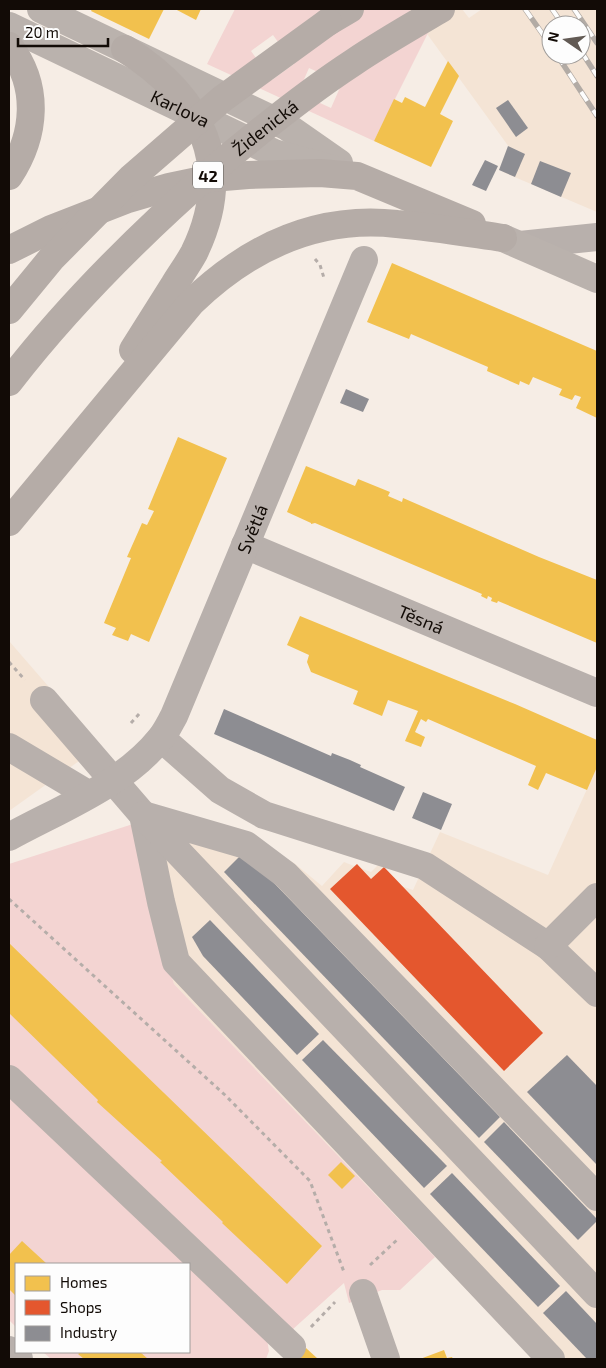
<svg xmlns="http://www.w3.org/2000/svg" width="606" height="1368" font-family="'Exo 2',sans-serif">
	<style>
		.built { fill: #f4e4d5; fill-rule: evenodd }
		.green { fill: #f3d4d2; fill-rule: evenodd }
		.homes { fill: #f2c14e }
		.shops { fill: #e4572e }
		.industry { fill: #8d8d92 }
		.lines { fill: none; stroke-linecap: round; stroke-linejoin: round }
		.path { stroke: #b5ada9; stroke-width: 3; stroke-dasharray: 4 4; stroke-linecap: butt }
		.minor { stroke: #b8b0ac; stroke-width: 28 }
		.major { stroke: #bab2ad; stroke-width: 28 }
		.highway { stroke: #b5aca7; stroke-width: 28 }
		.rail-casing { stroke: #b2aba5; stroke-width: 5.5 }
		.rail { stroke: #fdfdfd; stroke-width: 4; stroke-dasharray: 11; stroke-linecap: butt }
		.highway-bridge { stroke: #b5aca7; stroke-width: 28 }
		.labels { text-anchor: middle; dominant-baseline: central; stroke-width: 5; stroke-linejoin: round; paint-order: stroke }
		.shield { fill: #fdfdfd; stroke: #585450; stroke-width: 1 }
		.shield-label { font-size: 16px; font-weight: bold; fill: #120b06 }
		.street-label { font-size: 18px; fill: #120b06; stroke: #fdfdfd }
	</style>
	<rect width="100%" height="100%" fill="#f6ede5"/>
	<g class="built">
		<path d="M409,9H462L469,18L482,9H597V212L503,172L509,147ZM551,25H581V55H551Z"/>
		<path d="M9,641L100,746L9,811Z"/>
		<path d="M597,767V1359H533L174,984L151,905L150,836L243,833L294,863L322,886L344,862L354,866L357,864L360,868L371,872L380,863L401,886L413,890L440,832L548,875Z"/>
	</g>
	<g class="green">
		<path d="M235,9H409L428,33L374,141L207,64ZM273,35L294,64L272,80L251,51ZM309,68L342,83L331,108L298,93Z"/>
		<path d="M133,824L151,905L174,984L435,1257L400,1290H382L349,1303L344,1283L292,1330L9,1067V864Z"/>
		<path d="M9,1088L266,1334L269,1351L266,1359H51L43,1352H189V1264H16V1327L9,1320Z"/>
	</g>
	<g class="homes">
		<path d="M92,9H164L149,39L91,11Z"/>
		<path d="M175,9H201L196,20Z"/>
		<path d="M448,61L459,76L440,114L453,121L431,167L374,141L394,99L402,103L405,97L425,107Z"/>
		<path d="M392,263L597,351V418L576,408L581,397L575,395L572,400L559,395L562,389L533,377L529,385L520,381L519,385L487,371L488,367L411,334L409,339L367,322Z"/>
		<path d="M178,437L227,458L149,642L131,634L128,641L112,635L116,628L104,623L131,558L127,557L139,530L142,523L147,525L154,511L148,509Z"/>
		<path d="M306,466L355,486L358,479L390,492L388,496L402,502L403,498L539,557L597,580V643L498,601L497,603L491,601L492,598L488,596L487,599L481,596L482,594L315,523L311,524V523L287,512Z"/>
		<path d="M300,616L515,704L597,740V767L587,790L546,773L538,790L528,785L536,766L428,719L426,722L421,719L415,732L425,737L421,747L405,741L418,711L388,700L382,716L353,704L358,691L311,672L307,662L309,655L287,645Z"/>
		<path d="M9,943L322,1246L287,1284L222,1223L223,1222L160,1162L162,1161L97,1102L98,1100L9,1013Z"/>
		<path d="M341,1162L355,1176L342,1189L328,1175Z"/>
		<path d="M22,1241L47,1264H16V1296L9,1289V1255Z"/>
		<path d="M306,1348L318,1359H296Z"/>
		<path d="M444,1350L447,1358L452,1357L453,1359H420Z"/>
		<path d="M81,1352H140L148,1359H84L78,1354Z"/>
	</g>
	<path class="shops" d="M357,864L371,879L384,867L543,1033L504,1071L330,889Z"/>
	<g class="industry">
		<path d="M508,100L528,128L516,137L496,108Z"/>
		<path d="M508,146L525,154L515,177L499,170Z"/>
		<path d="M485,160L498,166L486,191L472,185Z"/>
		<path d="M540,161L571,173L561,197L531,184Z"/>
		<path d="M346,389L369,399L363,412L340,403Z"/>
		<path d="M224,709L331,756L332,753L350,760L361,765L360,767L405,787L394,811L214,734Z"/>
		<path d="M423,792L452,804L441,830L412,818Z"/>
		<path d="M244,852L500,1117L479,1138L224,872Z"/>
		<path d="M210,920L319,1034L297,1055L203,956L192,937Z"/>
		<path d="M323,1040L447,1166L424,1188L302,1060Z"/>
		<path d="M567,1055L597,1086V1165L527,1092Z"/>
		<path d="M504,1122L597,1219V1221L578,1240L484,1142Z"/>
		<path d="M452,1173L560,1286L538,1307L430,1194Z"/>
		<path d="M566,1291L597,1324V1359H587L543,1313Z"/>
	</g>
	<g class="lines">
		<g class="path">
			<path d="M315,259L320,265L324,278"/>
			<path d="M9,662L25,680"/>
			<path d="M131,723L140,713"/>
			<path d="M9,899L225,1095L310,1181L344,1272"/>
			<path d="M370,1265L398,1239"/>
			<path d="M311,1327L335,1302"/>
		</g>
		<g class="minor">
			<path d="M520,245L597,237"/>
			<path id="s1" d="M245,545L597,693"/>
			<path d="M44,700L143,815L161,902L176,962L551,1359"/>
			<path d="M161,738L220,790L264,815L425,866L548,946L597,993"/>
			<path d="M9,747L88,794"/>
			<path id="s2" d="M9,837C60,809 123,785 160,739C166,732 170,723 174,716L364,260"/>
			<path d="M548,946L597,897"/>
			<path d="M9,1079L292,1347"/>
			<path d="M597,1197L286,875L246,845L143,815L597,1294"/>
			<path d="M363,1293L386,1359"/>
			<path d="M9,1350L19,1359"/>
		</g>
		<g class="major">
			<path d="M41,9L286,126L339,163"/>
			<path id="s3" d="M9,26L274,153L336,170"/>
			<path d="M503,238L597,279"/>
		</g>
		<g class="highway">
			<path d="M328,22L350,9"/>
			<path d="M9,46C40,86 36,135 9,176"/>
			<path d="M125,49C202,97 236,167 194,253C188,264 180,275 174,285C160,307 147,328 133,350"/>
			<path d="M9,250L51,229L128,199L169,187L212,178L248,175L320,173L357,176L472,224"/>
			<path d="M9,522L191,303C248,248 316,215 397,224C432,227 468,233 503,238"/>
		</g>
		<g class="rail-casing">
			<g id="rail">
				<path d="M525,9L551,46"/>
				<path d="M552,9L563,25"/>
				<path d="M574,9L597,43"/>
				<path d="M581,51L597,76"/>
				<path d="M557,55L597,116"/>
			</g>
		</g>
		<use href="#rail" class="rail"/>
		<g class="highway-bridge">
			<path d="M9,310L51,259L131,178L222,99L328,22"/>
			<path id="s4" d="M9,382C69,304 139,235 213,170C258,132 305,94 354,62C382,43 412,26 441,9"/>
		</g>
	</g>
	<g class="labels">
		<rect class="shield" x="193" y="161.5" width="30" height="27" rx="4"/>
		<g class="shield-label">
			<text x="208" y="175">42</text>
		</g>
		<g class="street-label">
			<text stroke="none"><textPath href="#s3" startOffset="190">Karlova</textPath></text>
			<text stroke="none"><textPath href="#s4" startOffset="362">Židenická</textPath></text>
			<text stroke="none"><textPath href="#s2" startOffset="411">Světlá</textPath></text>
			<text stroke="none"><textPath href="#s1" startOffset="191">Těsná</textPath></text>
		</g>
	</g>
	<rect width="606" height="1368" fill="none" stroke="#120b06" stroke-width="20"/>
	<rect x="15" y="1263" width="175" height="90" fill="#fdfdfd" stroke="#9f9c9a"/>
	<rect x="25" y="1276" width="25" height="15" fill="#f2c14e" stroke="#9f9c9a"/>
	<text x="60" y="1288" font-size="15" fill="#120b06">Homes</text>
	<rect x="25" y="1300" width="25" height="15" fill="#e4572e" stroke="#9f9c9a"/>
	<text x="60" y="1313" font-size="15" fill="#120b06">Shops</text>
	<rect x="25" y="1326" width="25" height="15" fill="#8d8d92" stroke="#9f9c9a"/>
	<text x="60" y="1338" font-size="15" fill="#120b06">Industry</text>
	<g transform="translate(566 40) rotate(283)"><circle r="24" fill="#fdfdfd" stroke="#9f9c9a"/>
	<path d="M0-4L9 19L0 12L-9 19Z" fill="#625a54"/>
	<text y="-8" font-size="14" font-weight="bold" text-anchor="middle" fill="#120b06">N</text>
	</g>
	<path d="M18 38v8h90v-8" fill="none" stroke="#120b06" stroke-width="2.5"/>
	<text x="25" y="38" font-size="15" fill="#120b06" stroke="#fdfdfd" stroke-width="4" paint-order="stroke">20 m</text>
</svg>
